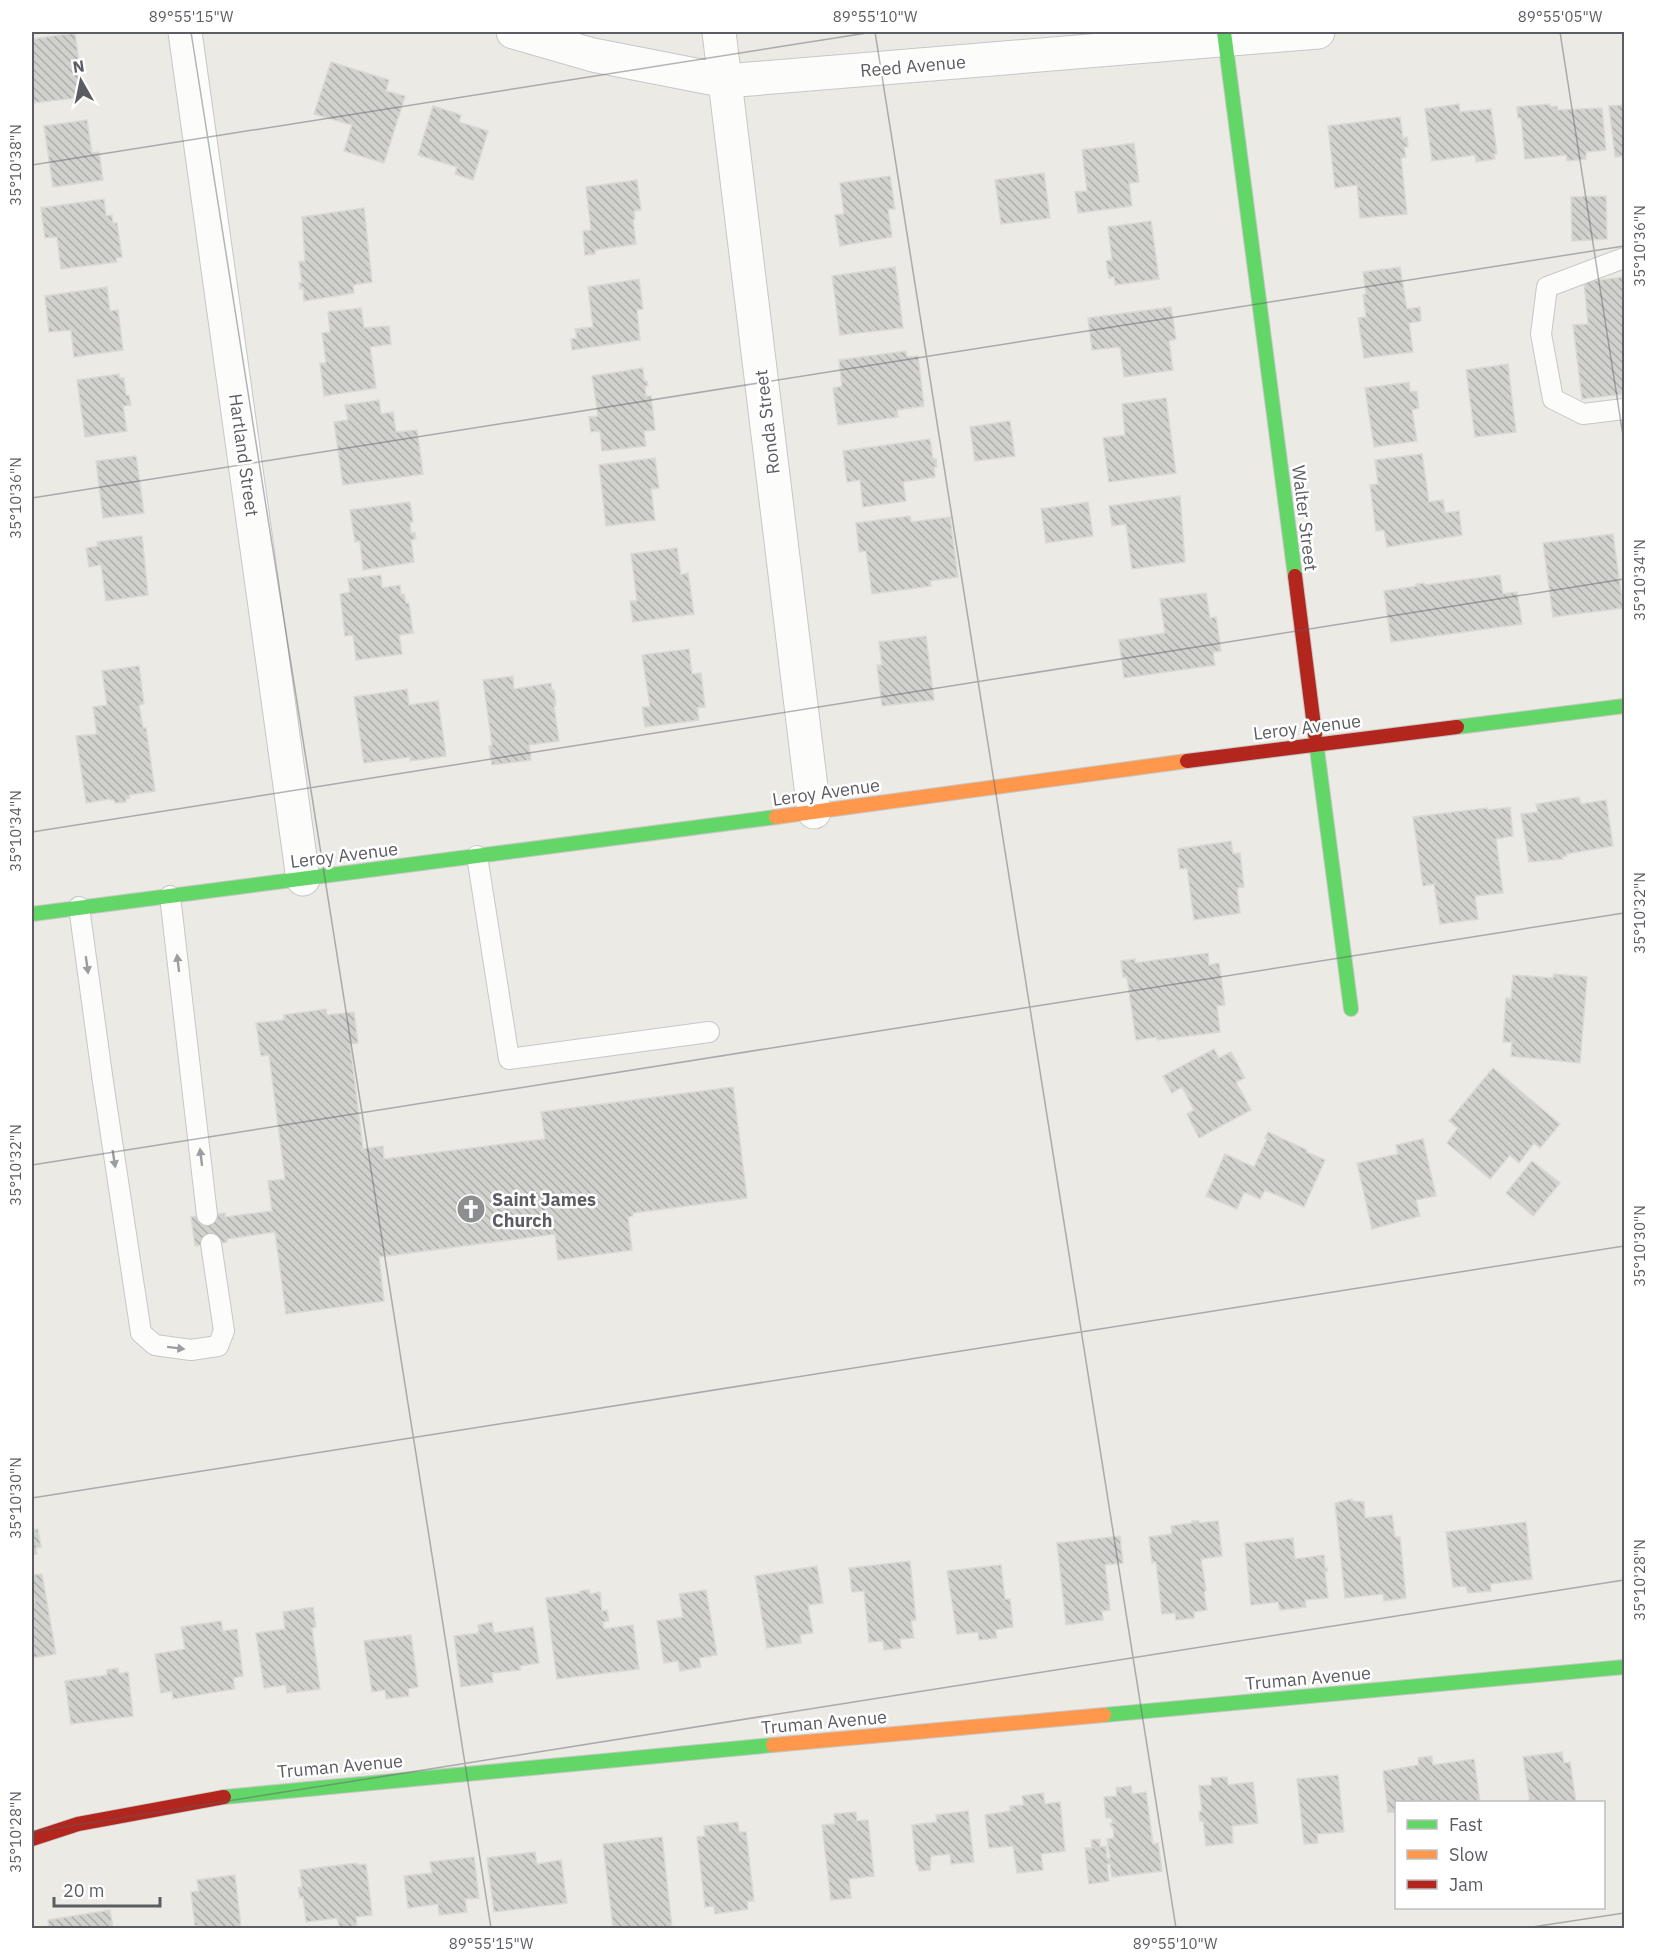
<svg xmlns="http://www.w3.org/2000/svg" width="1656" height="1960" font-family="'IBM Plex Sans',sans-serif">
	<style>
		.building { fill: url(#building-back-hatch); stroke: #dad9d4; stroke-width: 1.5 }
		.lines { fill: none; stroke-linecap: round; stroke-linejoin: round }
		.lane-casing { stroke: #c7c7c7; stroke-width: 22 }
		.street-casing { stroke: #c7c7c7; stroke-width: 35 }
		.fast-casing { stroke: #c8c7c6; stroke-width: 16 }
		.slow-casing { stroke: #c8c7c6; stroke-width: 16 }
		.jam-casing { stroke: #c8c7c6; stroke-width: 16 }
		.lane { stroke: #fcfcfb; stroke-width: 20 }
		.street { stroke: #fcfcfb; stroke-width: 33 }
		.fast { stroke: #63d668; stroke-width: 14 }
		.slow { stroke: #ff974d; stroke-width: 14 }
		.jam { stroke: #b3261e; stroke-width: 14 }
		.oneway { fill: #9b9da0 }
		.ticks { fill: none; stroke: #5b5d63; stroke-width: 1.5; stroke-opacity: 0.45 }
		.labels { text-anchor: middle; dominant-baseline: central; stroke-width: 5; stroke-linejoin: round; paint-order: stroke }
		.street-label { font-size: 18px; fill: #5b5d63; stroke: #fff }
		.poi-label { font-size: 18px; font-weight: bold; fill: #5b5d63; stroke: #fff; text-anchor: start }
		.neatline { fill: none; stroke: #5b5d63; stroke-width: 2 }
		.ticks-label { font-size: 15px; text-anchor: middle; fill: #5b5d63 }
	</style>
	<defs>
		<pattern id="building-back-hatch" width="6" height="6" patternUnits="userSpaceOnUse" patternTransform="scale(1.5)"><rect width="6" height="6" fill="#d1d1ce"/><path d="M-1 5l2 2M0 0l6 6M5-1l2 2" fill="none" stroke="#adadab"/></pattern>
	</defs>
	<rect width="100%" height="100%" fill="#ebeae5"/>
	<g class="building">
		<path d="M75,33L84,97L33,103L32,39Z"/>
		<path d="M331,62L389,80L386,91L405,96L384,163L344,151L352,125L314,114Z"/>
		<path d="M1459,104L1460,112L1491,109L1497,154H1494L1495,159L1476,162L1475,155L1432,161L1425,109Z"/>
		<path d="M1550,104V107L1557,106L1558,110L1602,108L1606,150L1586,152V159L1567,161L1566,155L1525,159L1521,118H1518L1517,107Z"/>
		<path d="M1624,105V156L1615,157L1609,106Z"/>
		<path d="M433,106L461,115L459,122L488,131L473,180L455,174L457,167L418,155Z"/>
		<path d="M1400,117L1403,138L1407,137L1408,147H1404L1406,157L1401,158L1407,214L1360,218L1357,185L1335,188L1328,126Z"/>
		<path d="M87,120L92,153L99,152L103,180L53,187L44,126Z"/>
		<path d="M1134,143L1139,182L1129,183L1132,206L1078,213L1075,192L1087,191L1082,150Z"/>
		<path d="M1044,173L1050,218L1001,224L995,180Z"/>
		<path d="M890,176L895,209H888L892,237L840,246L835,215L844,214L840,183Z"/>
		<path d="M637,180L641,210L634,211L635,219L633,220L636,244L595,250V254L585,255L583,231L591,230L586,187Z"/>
		<path d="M1606,196L1607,239L1572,241L1571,197Z"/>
		<path d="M104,199L106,216L112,215L113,223H117L122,257L116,258L117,262L61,269L57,237L45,238L41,208Z"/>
		<path d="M364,208L372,282L353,285L354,293L304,301L303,288L300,289L299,283H302L299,262L305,261L302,217Z"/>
		<path d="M1151,221L1159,279L1115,285L1114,277L1109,278L1106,261L1112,260L1108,227Z"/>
		<path d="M895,267L903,328L840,335L832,276Z"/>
		<path d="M1400,267L1407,309L1420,307L1421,321L1409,323L1413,352L1364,358L1358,318L1366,317L1363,295L1366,294L1363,272Z"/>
		<path d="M1624,277V394L1582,399L1573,325L1588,324L1584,282Z"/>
		<path d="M639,279L643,309L637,310L640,340L572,350L571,339L577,338L575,329L593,327L588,287Z"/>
		<path d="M107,287L110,311L118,310L123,350L74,357L71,330L49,332L45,296Z"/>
		<path d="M1171,307L1176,339L1169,341L1173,370L1124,377L1120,347L1092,350L1088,318Z"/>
		<path d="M361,308L364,328L389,326L391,344L370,347L376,388L324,396L320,363H326L322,333L330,332L328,312Z"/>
		<path d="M906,351L907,357L918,356L924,406L897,410L898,417L838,425L833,388L842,386L839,360Z"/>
		<path d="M1508,364L1516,432L1475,437L1466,370Z"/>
		<path d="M643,368L644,381H647L648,386H645L646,396H651L655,430L644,431L646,446L602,451L600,431L591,432L589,417L598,416L592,376Z"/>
		<path d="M119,374V378H124L126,395H129L131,405L123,406L127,431L85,437L77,380Z"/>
		<path d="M1409,382L1410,392L1417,391L1419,408L1412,410L1417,441L1374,447L1365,388Z"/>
		<path d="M1166,398L1176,473L1109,482L1103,438L1125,435L1122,404Z"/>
		<path d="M379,400L381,414L393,412L396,432L417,430L423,474L343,485L334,422L348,420L345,405Z"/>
		<path d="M1010,421L1015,456L975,461L970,427Z"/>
		<path d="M930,439L933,459H936L937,467H934L935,477L903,482L906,501L863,507L860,480L847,482L843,451Z"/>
		<path d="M1422,454L1429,502L1443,500L1445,513L1459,511L1462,535L1387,547L1384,530L1376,531L1370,485L1378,484L1375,460Z"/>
		<path d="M136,456L144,513L103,518L96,461Z"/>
		<path d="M655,458L659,488L651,489L655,520L606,526L599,465Z"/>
		<path d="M1180,496L1185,562L1132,569L1126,524L1112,526L1109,506Z"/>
		<path d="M410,502L413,522H410L411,533H415L416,539L411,540L414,562L363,570L360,541L355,542L350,510Z"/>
		<path d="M1088,502L1093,536L1046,543L1041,509Z"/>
		<path d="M910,516L911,522L950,517L958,577L930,581L931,586L872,594L866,551L859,552L856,523Z"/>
		<path d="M1613,534L1623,608L1553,617L1543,543Z"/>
		<path d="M142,536L148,595L106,601L101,565L89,567L86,548L98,546L97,542Z"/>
		<path d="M677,548L681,575L688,573L694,614L633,622L630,601H637L631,554Z"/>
		<path d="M381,575L382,588L400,585L401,595L404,594L406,603H409L413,633L399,635L402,654L356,660L353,635L345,636L340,594L350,592L348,579Z"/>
		<path d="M1500,575L1503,594L1517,592L1522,624L1391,642L1384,591L1417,586L1416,584L1424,583L1425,585Z"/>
		<path d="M1206,593L1210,618L1216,617L1221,651L1213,652L1215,665L1124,678L1119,640L1165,633L1160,599Z"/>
		<path d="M926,636L934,700L882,706L877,665H882L879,642Z"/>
		<path d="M689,649L692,674L701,673L705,707L697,708L699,720L645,727L642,707H650L642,655Z"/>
		<path d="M139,666L144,704L139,705L143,728H146L155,791L129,795L130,798L126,799V802L115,803L114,800H111L110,799L86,803L76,736L97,734L93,707L107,705L102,671Z"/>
		<path d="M513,676L514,689L551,683L552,690H554L556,705H554L559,741L529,745L531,760L492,765L489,746L492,745L483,680Z"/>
		<path d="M407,689L409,705L438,701L446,756L410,761V757L364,763L354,697Z"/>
		<path d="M1579,797L1581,804L1606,800L1613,846L1566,854L1567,856L1562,857L1563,859L1529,862L1521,814L1538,812L1536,804Z"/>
		<path d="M1510,807L1513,836L1496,839L1503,893L1475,896L1478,919L1440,924L1434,884L1423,886L1413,817L1487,808L1488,810Z"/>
		<path d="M1231,841L1233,854L1240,853L1244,887L1237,888L1240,913L1194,920L1187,868L1180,869L1178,849Z"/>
		<path d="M1208,953L1209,965L1219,963L1225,1005L1217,1006L1220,1032L1157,1040V1037L1136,1040L1127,977H1123L1121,961L1135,959V963Z"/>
		<path d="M1554,974L1587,977L1580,1063L1511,1056L1512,1042H1503L1506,998L1511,999L1513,975L1553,978Z"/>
		<path d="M326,1009L327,1015L354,1012L358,1043L350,1044L363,1149L383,1146L384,1159L545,1139L541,1112L733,1087L747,1198L633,1213V1216L628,1217L632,1250L558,1260L555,1234L379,1257L384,1301L286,1314L275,1232L227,1239V1242L195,1246L191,1217L225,1213V1217L272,1211L268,1181L285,1179L269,1055L261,1056L256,1023L284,1020V1015Z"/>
		<path d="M1214,1049L1219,1058L1231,1052L1245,1078L1236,1082L1251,1110L1199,1138L1187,1114L1194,1110L1182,1087L1172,1093L1163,1076Z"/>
		<path d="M1493,1068L1560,1124L1540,1148L1534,1143L1519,1163L1510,1155L1490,1179L1447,1143L1458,1128L1449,1121Z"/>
		<path d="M1268,1132L1307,1150L1306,1152L1325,1160L1304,1207L1265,1190L1260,1199L1244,1192L1237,1209L1206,1196L1225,1154L1254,1167L1267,1139L1265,1138Z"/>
		<path d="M1423,1139L1436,1196L1416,1200L1420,1216L1372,1229L1357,1163L1398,1154L1396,1145Z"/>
		<path d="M1532,1161L1560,1183L1533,1216L1506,1193Z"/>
		<path d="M1352,1499V1501L1364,1502L1365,1518L1392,1515L1395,1537H1400L1406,1598L1384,1601L1383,1594L1345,1598L1335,1503Z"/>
		<path d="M32,1517L34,1530L38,1529L41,1547L36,1548L37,1554L32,1555Z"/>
		<path d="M1192,1521H1199V1523L1218,1521L1222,1556L1201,1559L1206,1590L1204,1593L1207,1610L1194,1612V1618L1176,1620L1175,1613L1162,1614L1156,1562L1152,1563L1149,1537L1172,1534L1171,1526L1192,1523Z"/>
		<path d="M1526,1522L1532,1579L1490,1584L1491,1591L1468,1593L1466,1586L1453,1587L1446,1532Z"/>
		<path d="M1120,1536L1123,1563L1105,1565L1110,1610L1102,1611L1103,1620L1066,1625L1057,1543Z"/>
		<path d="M1293,1538L1295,1559L1324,1555L1325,1568H1327V1571H1325L1328,1598L1305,1600L1306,1607L1280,1610L1278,1602L1251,1605L1245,1543Z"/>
		<path d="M910,1561L916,1620L911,1621L914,1638L900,1639L901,1648L884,1650L883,1641L869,1642L864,1591L852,1592L849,1568Z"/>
		<path d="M1001,1565L1005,1599H1010L1013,1627L995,1630L997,1638L979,1640L978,1632L957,1634L947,1571Z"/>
		<path d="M817,1566L823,1603L808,1605L813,1633L800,1635L801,1643L767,1648L755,1576Z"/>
		<path d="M42,1574L56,1654L32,1658V1603L35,1602L33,1593H32V1575Z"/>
		<path d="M589,1590L590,1594L600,1592L602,1611L607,1610L609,1621L603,1622L604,1629L633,1625L639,1669L557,1679L546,1598L581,1593L580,1591Z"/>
		<path d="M706,1590L717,1655L699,1658L701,1667L680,1671L678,1661L664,1663L657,1621L683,1617L679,1594Z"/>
		<path d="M313,1607L316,1627L312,1628L320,1689L287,1693L286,1685L264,1688L256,1633L285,1629L283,1612Z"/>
		<path d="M221,1621L223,1631L237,1629L243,1676L233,1678L235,1689L173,1699L172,1691L161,1693L155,1654L185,1649L181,1627Z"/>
		<path d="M492,1622L494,1633L533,1627L539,1663L520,1666V1670L492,1673L493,1682L461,1687L454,1636L479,1633L478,1625Z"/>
		<path d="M411,1635L418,1687L408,1689L409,1696L386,1699L385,1690L372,1692L364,1641Z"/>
		<path d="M118,1668L119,1674L128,1672L133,1716L71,1724L65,1681L107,1675V1670Z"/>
		<path d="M1562,1752L1564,1763L1570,1762L1576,1802H1530L1523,1757Z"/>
		<path d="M1432,1756L1433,1765L1474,1759L1480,1802H1396V1813L1388,1812L1383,1771L1419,1765L1418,1758Z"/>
		<path d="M1338,1775L1344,1832L1317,1834L1318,1843L1304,1844L1297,1779Z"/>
		<path d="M1227,1777L1228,1785L1253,1782L1258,1823L1232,1826L1233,1843L1206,1846L1203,1821H1200L1199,1812L1202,1811L1199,1786L1212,1785L1211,1778Z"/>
		<path d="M1131,1786L1132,1794L1146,1792L1153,1844L1158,1843L1162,1871L1112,1877L1110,1864H1107L1109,1881L1089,1884L1085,1848H1092L1091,1840L1100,1839V1847L1106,1846L1107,1859L1110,1858L1107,1839L1114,1838L1113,1827H1111L1110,1823H1113L1112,1818H1106L1104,1797L1117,1796L1116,1788Z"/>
		<path d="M1043,1793L1045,1804L1060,1802L1065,1851L1041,1854L1043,1870L1017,1873L1013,1846L989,1848L985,1815L1010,1811V1806L1024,1805L1022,1796Z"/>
		<path d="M968,1811L974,1862L951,1864L950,1854L931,1856L930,1870L919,1871L918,1865H916L912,1825L937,1822L936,1815Z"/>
		<path d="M856,1812L857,1821L868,1820L874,1876L849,1879L851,1898L831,1900L822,1825L835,1824L834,1814Z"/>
		<path d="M738,1822L739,1832H746L754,1901H747L748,1909L715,1914L714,1906L705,1907L697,1837L705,1836L704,1826Z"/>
		<path d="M662,1837L672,1928H613L603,1844Z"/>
		<path d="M535,1852L537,1864L561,1860L567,1903L494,1912L487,1858Z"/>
		<path d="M474,1857L479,1898L465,1899L467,1912L439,1915L438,1904L408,1908L404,1876L432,1873L430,1862Z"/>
		<path d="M357,1863L358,1865L366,1864L372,1915L356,1917L357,1926L340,1928L337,1918L306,1922L303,1897L300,1898L298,1888L302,1887L300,1870Z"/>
		<path d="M235,1875L241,1928H201V1925L195,1926L191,1892L199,1891L197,1880Z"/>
		<path d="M110,1910L113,1928H49L48,1920Z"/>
	</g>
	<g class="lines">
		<g class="lane-casing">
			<g id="lane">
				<path d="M1624,258L1547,287L1541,334L1553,399L1583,414L1624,409"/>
				<path d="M477,856L509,1059L709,1032"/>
				<path d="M170,896L207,1215"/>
				<path d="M79,907L103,1082L141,1333L155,1345L191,1350L218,1346L224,1331L211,1244"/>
			</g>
		</g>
		<g class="street-casing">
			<g id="street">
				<path d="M185,32L303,879"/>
				<path d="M513,32L593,55L726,81L1318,32"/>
				<path d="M719,32L814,812"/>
			</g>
		</g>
		<g class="fast-casing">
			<g id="fast">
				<path d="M1224,32L1295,576"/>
				<path d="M1457,727L1624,706"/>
				<path d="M1315,734L1351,1009"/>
				<path d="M32,914L776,817"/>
				<path d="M1104,1715L1624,1667"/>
				<path d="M224,1797L773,1745"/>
			</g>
		</g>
		<g class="slow-casing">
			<g id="slow">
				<path d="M776,817L1187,761"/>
				<path d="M773,1745L1104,1715"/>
			</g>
		</g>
		<g class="jam-casing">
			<g id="jam">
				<path d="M1295,576L1315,734"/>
				<path d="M1187,761L1457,727"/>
				<path d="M32,1839L78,1824L224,1797"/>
			</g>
		</g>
		<use href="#lane" class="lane"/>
		<use href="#street" class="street"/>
		<use href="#fast" class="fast"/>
		<use href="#slow" class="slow"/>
		<use href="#jam" class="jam"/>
	</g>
	<defs><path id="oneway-solid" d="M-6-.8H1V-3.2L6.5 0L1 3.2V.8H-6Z" transform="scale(1.5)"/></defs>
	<g class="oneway">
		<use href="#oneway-solid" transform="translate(178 963) rotate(-97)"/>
		<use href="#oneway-solid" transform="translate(87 965) rotate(82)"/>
		<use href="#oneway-solid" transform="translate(201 1157) rotate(-97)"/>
		<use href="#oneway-solid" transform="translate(114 1159) rotate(81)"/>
		<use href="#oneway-solid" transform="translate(176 1348) rotate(7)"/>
	</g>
	<path class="ticks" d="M191,32L491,1928M875,32L1176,1928M1560,32L1624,442M32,165L873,32M32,498L1624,246M32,832L1624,579M32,1165L1624,913M32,1498L1624,1246M32,1832L1624,1580M1526,1928L1624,1913"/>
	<defs>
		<g id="church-disc" transform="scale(1.5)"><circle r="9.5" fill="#8d8e90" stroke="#fff"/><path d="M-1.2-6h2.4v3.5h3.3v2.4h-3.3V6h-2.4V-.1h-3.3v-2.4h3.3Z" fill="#fff"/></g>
	</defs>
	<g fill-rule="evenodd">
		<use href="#church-disc" x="471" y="1209"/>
	</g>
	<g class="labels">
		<g class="street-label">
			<text transform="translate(913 66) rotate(-5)">Reed Avenue</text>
			<text transform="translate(767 422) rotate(-97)">Ronda Street</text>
			<text transform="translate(244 455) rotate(82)">Hartland Street</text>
			<text transform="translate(1305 518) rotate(83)">Walter Street</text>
			<text transform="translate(1307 727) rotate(-7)">Leroy Avenue</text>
			<text transform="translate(826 792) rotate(-8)">Leroy Avenue</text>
			<text transform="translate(344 855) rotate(-7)">Leroy Avenue</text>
			<text transform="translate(1308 1678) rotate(-5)">Truman Avenue</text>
			<text transform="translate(824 1722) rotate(-5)">Truman Avenue</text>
			<text transform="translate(340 1766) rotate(-5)">Truman Avenue</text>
		</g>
		<g class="poi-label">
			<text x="492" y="1199">Saint James<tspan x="492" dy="21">Church</tspan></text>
		</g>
	</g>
	<rect width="1656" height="1960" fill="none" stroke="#ffffff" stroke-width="66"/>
	<rect x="1395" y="1801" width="210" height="108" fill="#ffffff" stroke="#bdbec1" stroke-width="1.5"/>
	<rect x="1407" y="1820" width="30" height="9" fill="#63d668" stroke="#bdbec1" stroke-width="1.5"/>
	<text x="1449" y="1831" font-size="18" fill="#5b5d63">Fast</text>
	<rect x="1407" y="1850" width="30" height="9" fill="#ff974d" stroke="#bdbec1" stroke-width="1.5"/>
	<text x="1449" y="1861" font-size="18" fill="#5b5d63">Slow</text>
	<rect x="1407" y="1880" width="30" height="9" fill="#b3261e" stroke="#bdbec1" stroke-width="1.5"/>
	<text x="1449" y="1891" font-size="18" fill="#5b5d63">Jam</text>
	<g transform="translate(81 81) rotate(351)" stroke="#ffffff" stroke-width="4.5" paint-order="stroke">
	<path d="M0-4.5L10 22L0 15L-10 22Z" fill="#5b5d63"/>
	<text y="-9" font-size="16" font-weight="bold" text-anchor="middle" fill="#5b5d63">N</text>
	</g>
	<path d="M54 1897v9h106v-9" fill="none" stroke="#5b5d63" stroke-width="3"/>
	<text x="63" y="1897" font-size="18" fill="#5b5d63" stroke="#ffffff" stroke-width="4.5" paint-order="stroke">20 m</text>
	<rect x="33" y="33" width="1590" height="1894" class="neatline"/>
	<g class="ticks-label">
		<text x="191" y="22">89°55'15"W</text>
		<text x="875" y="22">89°55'10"W</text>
		<text x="1560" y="22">89°55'05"W</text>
		<text transform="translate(16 165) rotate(-90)" y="5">35°10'38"N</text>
		<text transform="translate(1640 246) rotate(-90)" y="5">35°10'36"N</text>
		<text transform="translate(16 498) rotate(-90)" y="5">35°10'36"N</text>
		<text transform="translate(1640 580) rotate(-90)" y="5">35°10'34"N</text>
		<text transform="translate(16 831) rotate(-90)" y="5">35°10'34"N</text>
		<text transform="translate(1640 913) rotate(-90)" y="5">35°10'32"N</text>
		<text transform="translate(16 1165) rotate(-90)" y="5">35°10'32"N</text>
		<text transform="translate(1640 1246) rotate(-90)" y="5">35°10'30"N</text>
		<text transform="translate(16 1498) rotate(-90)" y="5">35°10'30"N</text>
		<text transform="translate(1640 1580) rotate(-90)" y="5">35°10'28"N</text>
		<text transform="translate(16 1832) rotate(-90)" y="5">35°10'28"N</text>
		<text x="491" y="1949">89°55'15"W</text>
		<text x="1175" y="1949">89°55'10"W</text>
	</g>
</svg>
